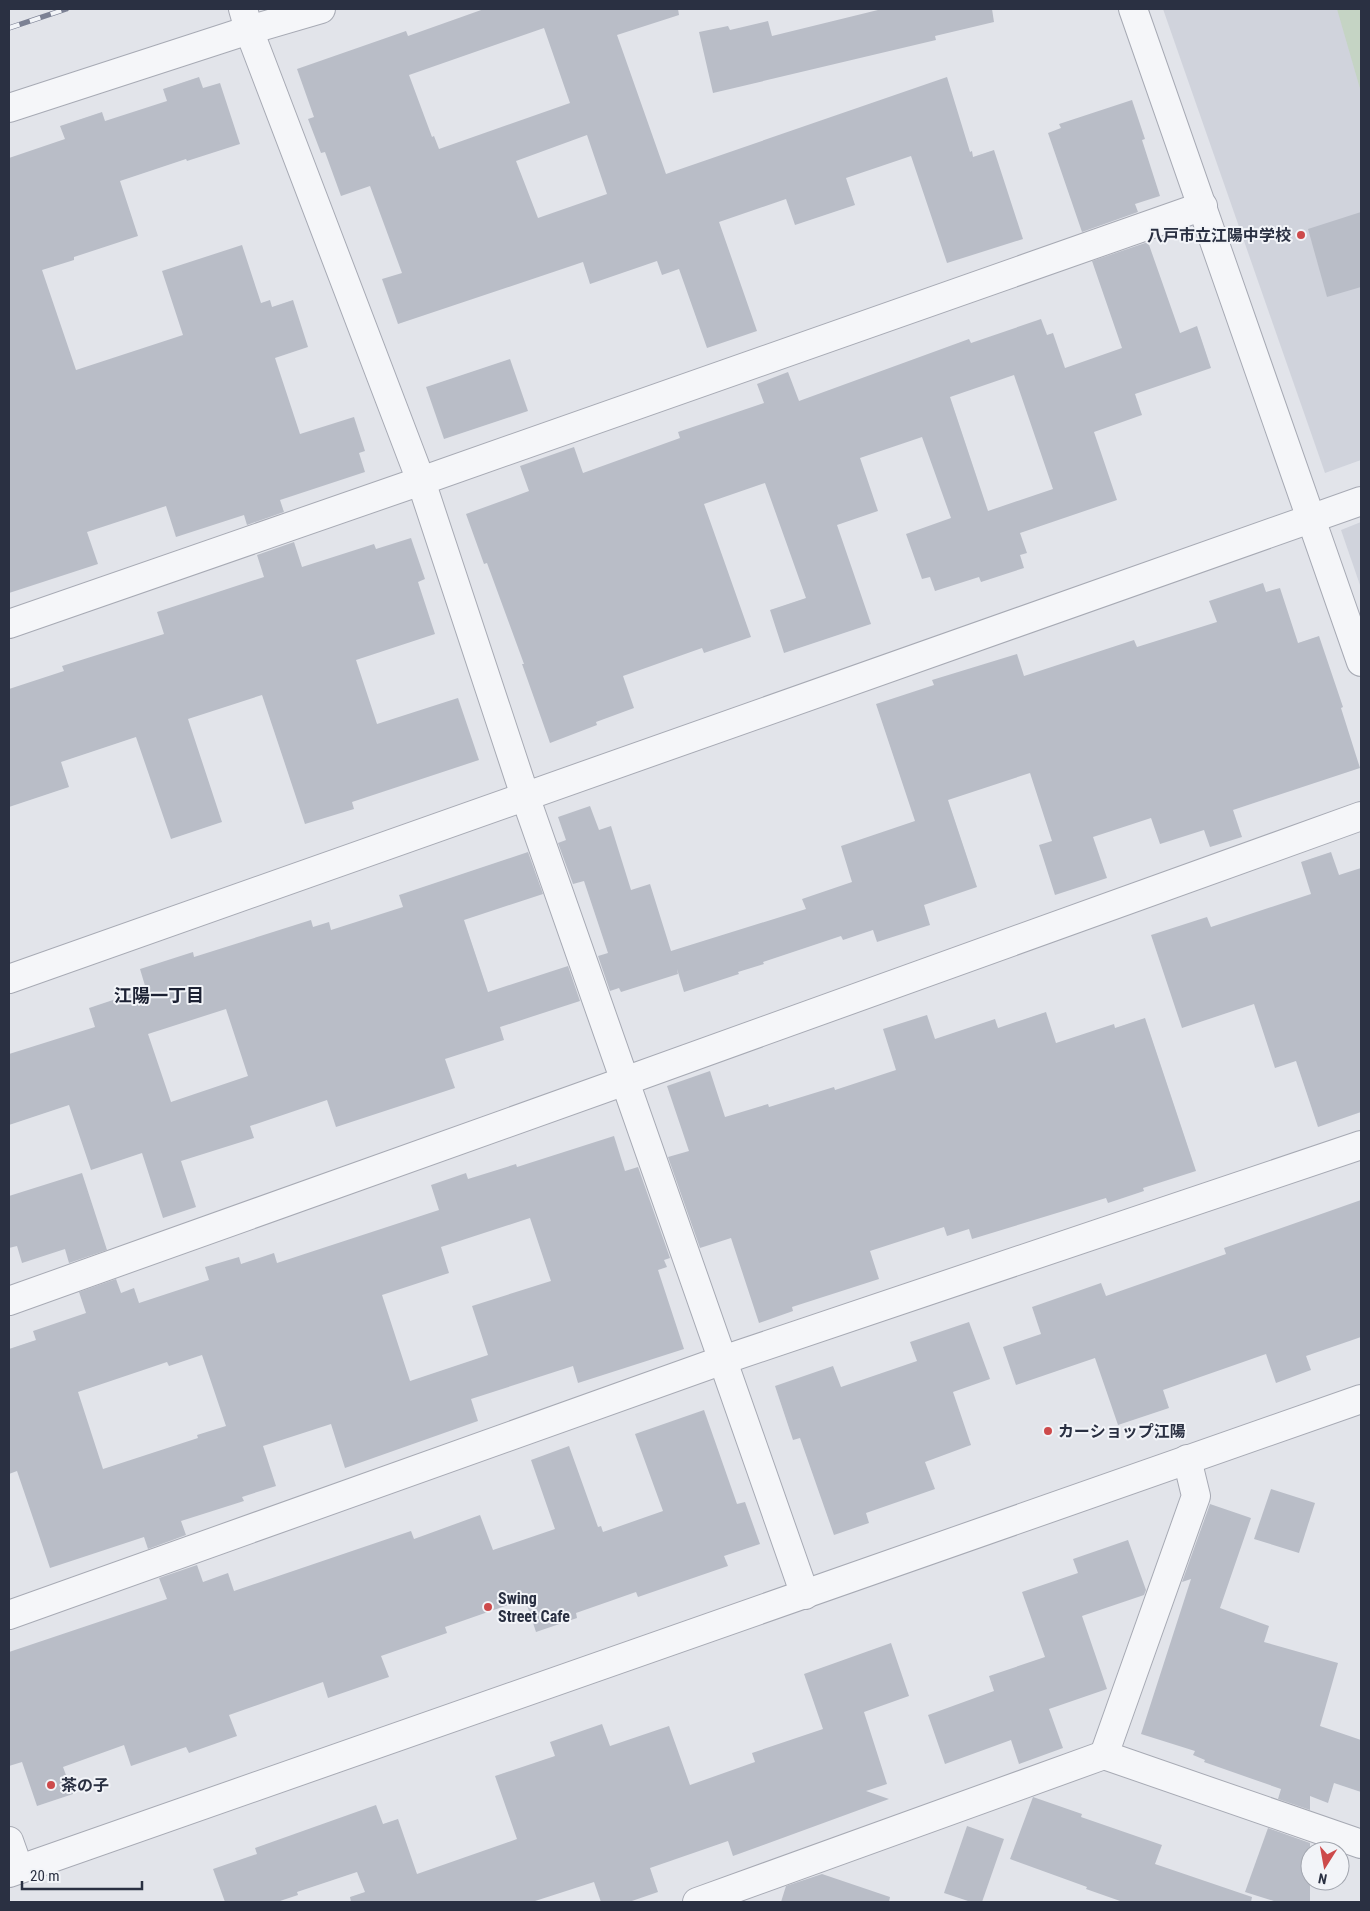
<svg xmlns="http://www.w3.org/2000/svg" width="1370" height="1911" font-family="'Roboto Condensed','Noto Sans JP',sans-serif">
	<style>
		.built { fill: #d0d3dc }
		.green { fill: #c5d4c4 }
		.building { fill: #b9bdc7; fill-rule: evenodd }
		.lines { fill: none; stroke-linecap: round; stroke-linejoin: round }
		.minor-casing { stroke: #a7aab4; stroke-width: 30 }
		.tertiary-casing { stroke: #a7aab4; stroke-width: 30 }
		.minor { stroke: #f5f6f9; stroke-width: 28 }
		.tertiary { stroke: #f5f6f9; stroke-width: 28 }
		.rail-casing { stroke: #7c8194; stroke-width: 5.5 }
		.rail { stroke: #f2f4f8; stroke-width: 4; stroke-dasharray: 11; stroke-linecap: butt }
		.poi-dot { fill: #cd4a4b; stroke: #f2f4f8; stroke-width: 2 }
		.labels { text-anchor: middle; dominant-baseline: central; stroke-width: 4; stroke-linejoin: round; paint-order: stroke }
		.poi-label { font-size: 16px; font-weight: bold; fill: #2a3042; stroke: #f2f4f8; text-anchor: start }
		.neighbourhood-label { font-size: 18px; font-weight: bold; fill: #1c2133; stroke: #f2f4f8 }
	</style>
	<rect width="100%" height="100%" fill="#e2e4ea"/>
	<g class="built">
		<path d="M1163,9H1361V460L1325,473Z"/>
		<path d="M1361,522V588L1341,530Z"/>
	</g>
	<path class="green" d="M1337,9H1361V92Z"/>
	<g class="building">
		<path d="M484,9H678L679,15L617,35L666,174L947,77L970,152L972,151L973,157L994,150L1023,239L947,263L911,156L846,178L855,205L795,225L786,199L719,222L757,331L707,348L679,269L662,275L657,261L590,284L583,262L398,324L382,279L402,273L370,186L341,196L325,152L321,153L308,119L314,117L297,69L406,31L408,36ZM544,28L570,103L439,149L434,136L432,137L409,75ZM587,135L607,194L538,218L516,161Z"/>
		<path d="M882,9H992L994,22L935,36L936,40L713,93L699,32L728,26L730,30L768,21L772,36Z"/>
		<path d="M199,77L203,88L220,83L240,144L187,161L186,159L120,181L138,236L74,257V260L42,270L76,370L183,335L162,271L242,245L261,303L270,300L272,307L293,300L308,347L275,358L300,434L354,417L365,451L359,453L365,472L280,500L284,512L247,525L244,515L176,537L166,506L87,532L98,564L9,593V158L65,139L60,126L102,112L105,121L167,101L163,89Z"/>
		<path d="M1132,100L1145,139L1142,140L1160,196L1135,204L1138,212L1082,232L1048,133L1061,128L1059,124Z"/>
		<path d="M1361,212V287L1327,297L1308,229Z"/>
		<path d="M1148,242L1180,333L1197,326L1211,368L1135,394L1142,415L1094,432L1117,500L1020,533L1027,553L1020,555L1024,568L981,582L979,577L935,591L930,577L922,579L906,534L951,518L922,437L860,458L878,511L837,525L871,624L784,653L770,610L806,598L765,483L704,504L751,637L704,653L702,648L623,676L634,708L596,722L597,725L550,743L522,664H524L487,563L484,564L466,514L529,491L520,466L574,447L583,473L680,438L678,432L764,403L757,384L788,372L799,401L969,339L971,343L1041,319L1047,335L1053,333L1065,368L1122,348L1092,261ZM1014,375L1053,489L988,511L950,397Z"/>
		<path d="M510,359L528,411L444,439L426,387Z"/>
		<path d="M411,538L425,579L418,582L435,634L356,660L377,724L458,698L479,760L352,802L354,809L305,824L262,695L188,719L222,822L171,839L136,737L61,762L69,787L9,807V689L64,671L62,666L164,634L157,612L264,577L257,555L294,542L302,567L374,544L376,549Z"/>
		<path d="M1263,583L1266,592L1280,588L1298,643L1319,636L1343,707L1341,708L1360,768L1233,810L1242,837L1210,847L1204,830L1160,844L1151,818L1093,837L1107,878L1055,895L1039,845L1052,841L1030,773L948,800L977,887L924,905L930,925L877,942L873,930L843,940L841,936L763,962L764,964L738,972L739,974L684,992L677,969L678,974L621,992L619,988L610,991L598,956L608,953L584,881L573,884L558,843L566,840L558,817L590,806L599,830L611,826L631,890L650,884L671,951L806,909L802,899L852,882L841,846L915,821L876,704L934,685L932,680L1017,654L1024,676L1134,640L1137,647L1217,622L1209,601Z"/>
		<path d="M528,852L543,894L464,920L488,992L568,966L580,1001L500,1027L504,1040L445,1059L455,1088L336,1127L327,1100L250,1126L254,1138L181,1161L196,1207L163,1218L142,1153L91,1170L69,1105L9,1125V1054L95,1027L89,1008L146,989L140,969L193,952L194,957L311,920L313,927L329,922L331,930L403,907L399,895ZM226,1009L248,1076L171,1102L148,1034Z"/>
		<path d="M1331,852L1339,875L1361,868V1112L1318,1127L1296,1061L1275,1068L1254,1004L1182,1028L1151,935L1207,917L1211,927L1311,894L1301,862Z"/>
		<path d="M1046,1012L1056,1043L1114,1024L1115,1028L1145,1018L1196,1171L1143,1188L1144,1191L1108,1203L1106,1198L972,1239L969,1229L947,1236L944,1227L870,1251L879,1279L792,1307L793,1311L759,1323L731,1238L700,1248L668,1157L689,1151L667,1086L710,1071L725,1117L768,1104L769,1107L834,1087L835,1090L896,1070L883,1029L927,1015L935,1039L995,1019L998,1028Z"/>
		<path d="M614,1136L625,1171L638,1167L670,1258L664,1260L667,1267L658,1270L684,1349L578,1383L573,1366L471,1399L478,1421L345,1468L331,1424L263,1446L276,1486L242,1497L244,1501L181,1521L186,1535L148,1549L144,1537L50,1568L17,1471L9,1474V1349L36,1340L33,1331L86,1313L79,1292L116,1279L121,1293L134,1288L139,1303L209,1280L205,1267L239,1257L241,1264L274,1253L277,1263L439,1210L431,1185L466,1173L468,1179L516,1164L517,1167ZM530,1218L551,1281L472,1306L488,1355L410,1381L382,1295L449,1273L441,1247ZM202,1355L226,1426L197,1435L198,1438L103,1469L78,1392L167,1362L169,1366Z"/>
		<path d="M82,1173L107,1250L69,1263L65,1249L22,1263L17,1246L9,1248V1196Z"/>
		<path d="M1361,1200V1337L1306,1356L1311,1370L1276,1383L1266,1354L1163,1390L1169,1408L1118,1425L1095,1358L1016,1385L1003,1347L1041,1334L1032,1307L1101,1283L1106,1296L1226,1254L1224,1248Z"/>
		<path d="M969,1322L990,1379L953,1392L971,1445L925,1462L935,1489L866,1513L869,1523L834,1535L800,1438L793,1440L775,1386L833,1366L841,1387L917,1361L910,1342Z"/>
		<path d="M704,1410L737,1504L745,1502L760,1544L724,1556L728,1566L638,1597L636,1592L576,1613L577,1618L536,1632L525,1599L445,1627L447,1633L381,1656L389,1677L328,1698L323,1682L229,1715L237,1736L189,1753L186,1747L131,1766L124,1745L63,1767L73,1794L37,1806L22,1762L9,1766V1652L167,1599L159,1578L197,1565L203,1582L228,1573L234,1591L411,1531L414,1539L480,1515L493,1550L555,1529L531,1460L569,1446L598,1527L601,1526L603,1532L663,1511L635,1434Z"/>
		<path d="M1271,1489L1315,1503L1299,1553L1254,1539Z"/>
		<path d="M1210,1504L1251,1518L1220,1608L1269,1626L1264,1642L1338,1663L1320,1726L1361,1740V1792L1334,1783L1328,1803L1310,1796V1810L1278,1799L1281,1789L1204,1762L1205,1760L1193,1755L1195,1751L1141,1734L1191,1579L1182,1582Z"/>
		<path d="M1128,1540L1146,1590L1144,1595L1082,1616L1107,1689L1049,1709L1063,1748L1019,1764L1011,1740L945,1764L928,1715L994,1691L989,1676L1045,1657L1022,1592L1078,1573L1073,1559Z"/>
		<path d="M891,1643L909,1696L864,1712L887,1784L866,1791L889,1799L733,1856L728,1841L650,1868L658,1892L629,1902H601L594,1882L532,1902H351L350,1897L365,1892L357,1872L297,1892L298,1895L277,1902H225L213,1869L257,1854L255,1848L376,1805L383,1824L398,1819L417,1874L517,1839L495,1776L555,1756L550,1742L602,1724L610,1746L669,1726L690,1785L755,1762L752,1753L823,1729L804,1674Z"/>
		<path d="M1033,1797L1082,1814L1081,1817L1162,1845L1155,1864L1252,1897L1251,1902H1123L1086,1889L1087,1887L1010,1859Z"/>
		<path d="M967,1826L1004,1839L982,1902H971L944,1893Z"/>
		<path d="M1268,1828L1310,1843V1902H1277L1245,1892Z"/>
		<path d="M822,1874L890,1897L889,1902H781L786,1886Z"/>
	</g>
	<g class="lines">
		<g class="minor-casing">
			<g id="minor">
				<path d="M243,9L249,30L421,481L525,796L805,1595"/>
				<path d="M1133,9L1361,662"/>
				<path d="M9,108L249,30L321,9"/>
				<path d="M9,624L421,481L1203,206"/>
				<path d="M9,979L1361,501"/>
				<path d="M9,1301L625,1081L1361,816"/>
				<path d="M9,1615L723,1360L1361,1145"/>
				<path d="M1104,1755L1196,1496L1187,1459"/>
				<path d="M9,1841L19,1869"/>
				<path d="M697,1902L1104,1755L1361,1844"/>
			</g>
		</g>
		<g class="tertiary-casing">
			<path id="tertiary" d="M9,1873L1361,1399"/>
		</g>
		<use href="#minor" class="minor"/>
		<use href="#tertiary" class="tertiary"/>
		<g class="rail-casing">
			<path id="rail" d="M9,28L66,9"/>
		</g>
		<use href="#rail" class="rail"/>
	</g>
	<g class="poi-dot">
		<circle cx="1301" cy="235" r="5"/>
		<circle cx="1048" cy="1431" r="5"/>
		<circle cx="488" cy="1607" r="5"/>
		<circle cx="51" cy="1785" r="5"/>
	</g>
	<g class="labels">
		<g class="poi-label">
			<text x="1291" y="235" text-anchor="end">八戸市立江陽中学校</text>
			<text x="1058" y="1431">カーショップ江陽</text>
			<text x="498" y="1598">Swing<tspan x="498" dy="18">Street Cafe</tspan></text>
			<text x="61" y="1785">茶の子</text>
		</g>
		<g class="neighbourhood-label">
			<text x="159" y="995">江陽一丁目</text>
		</g>
	</g>
	<rect width="1370" height="1911" fill="none" stroke="#2a3042" stroke-width="20"/>
	<g transform="translate(1325 1866) rotate(191)"><circle r="24" fill="#f2f4f8" stroke="#a2a6af"/>
	<path d="M0-4L9 19L0 12L-9 19Z" fill="#cd4a4b"/>
	<text y="-8" font-size="14" font-weight="bold" text-anchor="middle" fill="#2a3042">N</text>
	</g>
	<path d="M22 1881v8h120v-8" fill="none" stroke="#2a3042" stroke-width="2.5"/>
	<text x="30" y="1881" font-size="15" fill="#2a3042" stroke="#f2f4f8" stroke-width="4" paint-order="stroke">20 m</text>
</svg>
